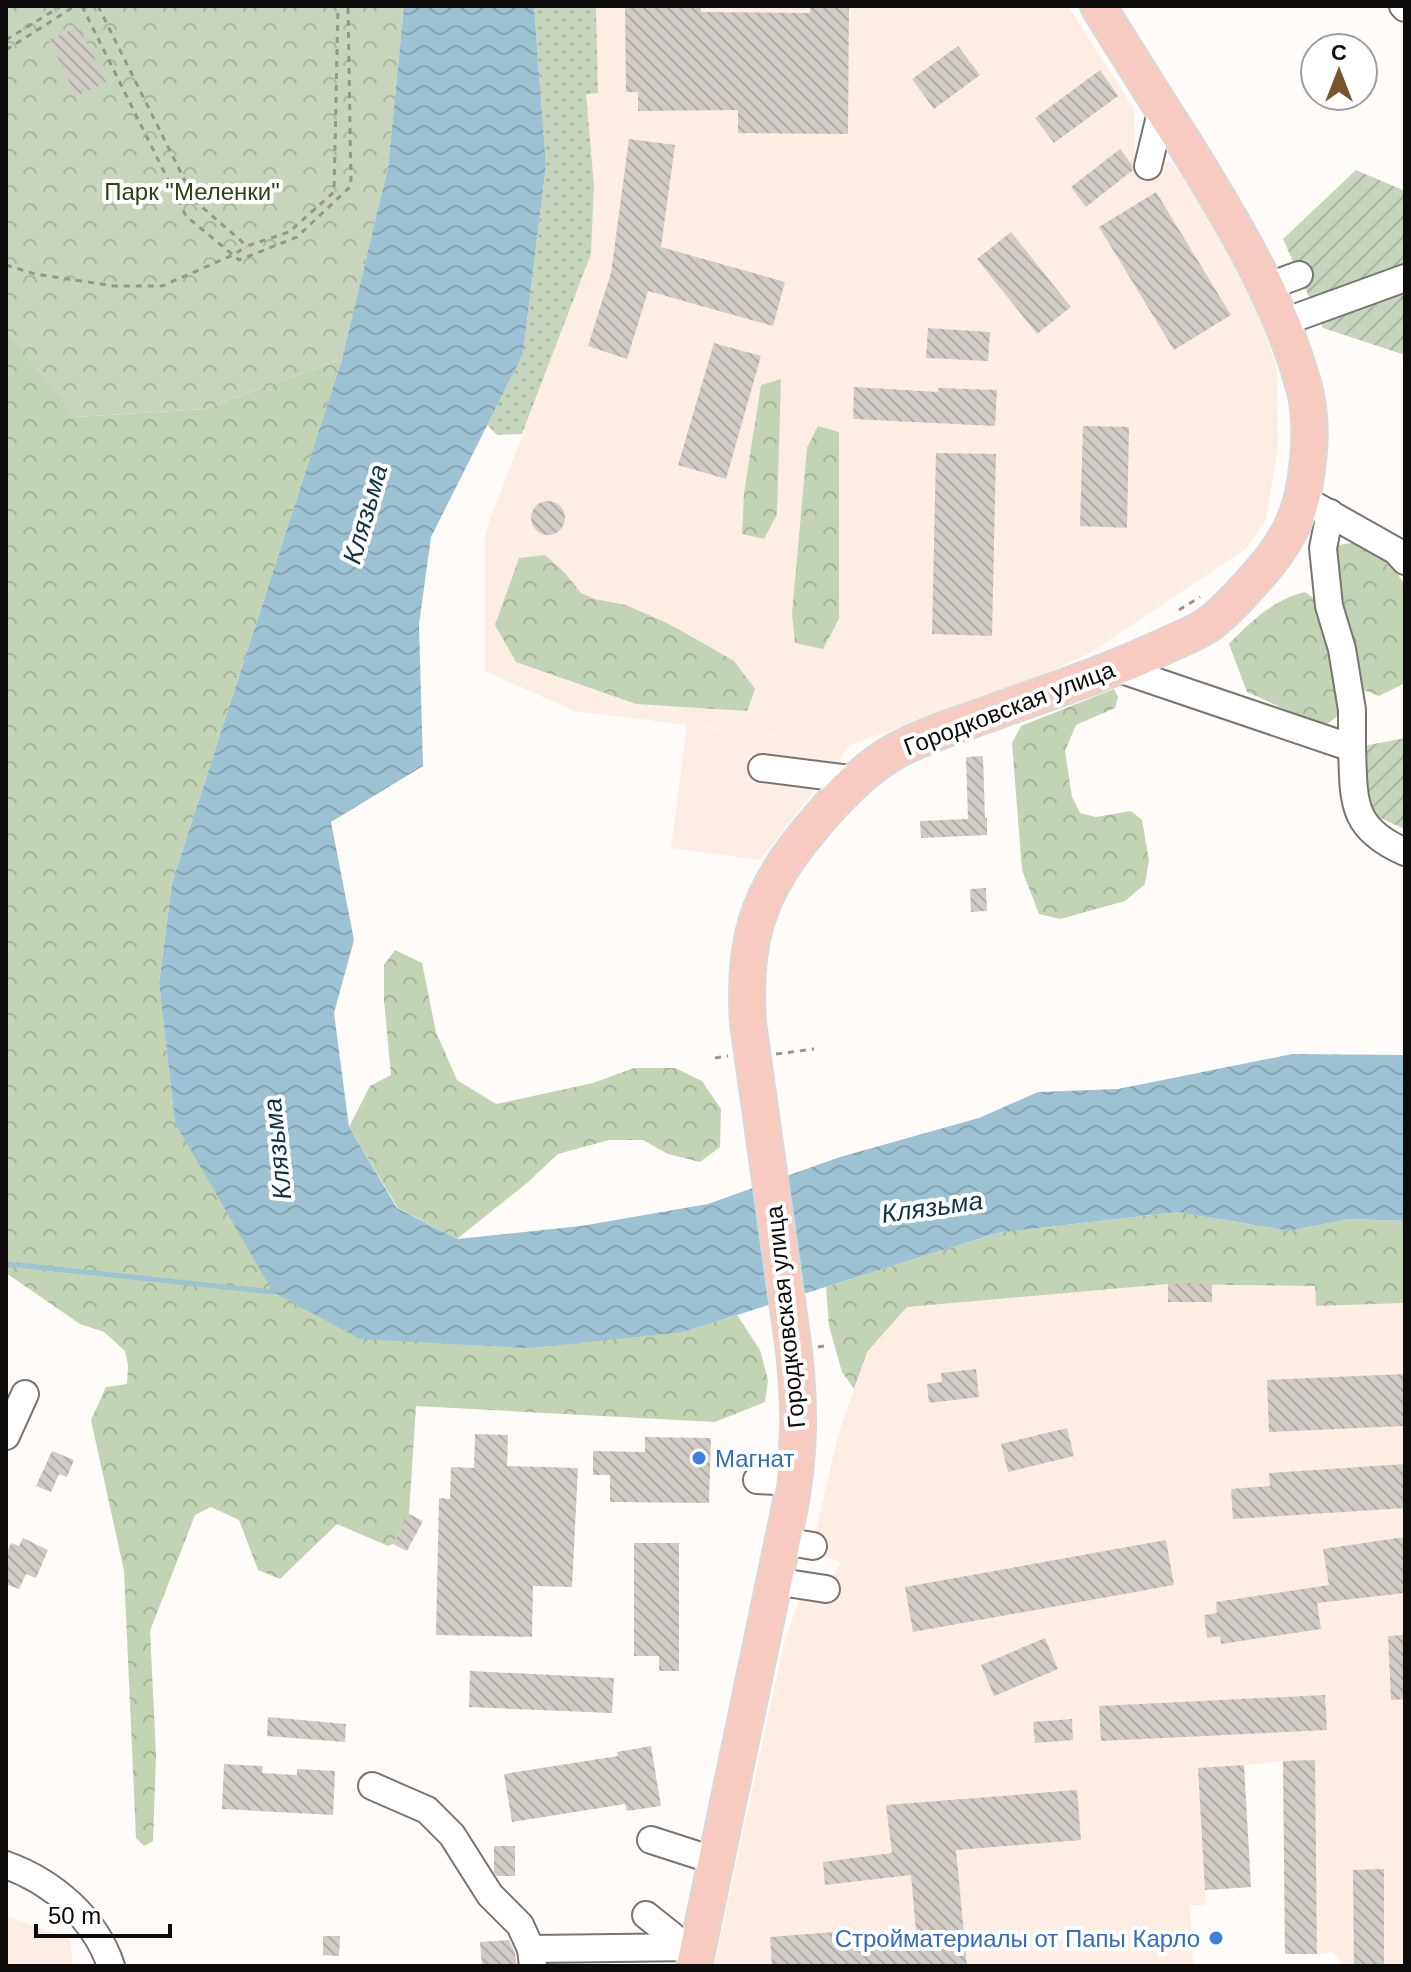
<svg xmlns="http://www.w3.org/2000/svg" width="1411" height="1972" font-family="Helvetica,sans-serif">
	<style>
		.commercial { fill: #fceee7 }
		.built { fill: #fceee5 }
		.grass { fill: url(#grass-dots) }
		.forest { fill: url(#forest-crowns) }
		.park { fill: url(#park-crowns) }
		.garden { fill: url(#garden-furrows) }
		.water { fill: url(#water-waves) }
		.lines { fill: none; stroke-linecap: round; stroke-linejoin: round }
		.stream { stroke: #9cc2d3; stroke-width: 5 }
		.building { fill: url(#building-back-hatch) }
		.minor-casing { stroke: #7a7470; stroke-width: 30 }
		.major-casing { stroke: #d8d8d8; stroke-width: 38 }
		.path { stroke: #979492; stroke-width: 3; stroke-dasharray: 6 6; stroke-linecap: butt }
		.minor { stroke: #fff; stroke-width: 26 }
		.major { stroke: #f8cbc1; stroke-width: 34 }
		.shop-dot { fill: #3f7fe0; stroke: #fff; stroke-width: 3 }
		.labels { text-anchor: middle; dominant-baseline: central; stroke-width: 8; stroke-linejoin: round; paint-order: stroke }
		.park-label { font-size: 24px; fill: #2d4314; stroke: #fff }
		.street-label { font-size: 24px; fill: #0d0b0a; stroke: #fff }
		.shop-label { font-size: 24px; fill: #366cbe; stroke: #fff; text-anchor: start }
		.water-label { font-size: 26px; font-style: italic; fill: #113441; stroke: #fff }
	</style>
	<defs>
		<pattern id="grass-dots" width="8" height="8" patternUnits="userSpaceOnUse" patternTransform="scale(2)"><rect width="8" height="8" fill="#c7d5bd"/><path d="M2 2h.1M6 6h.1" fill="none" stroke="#aab6a1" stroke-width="1.8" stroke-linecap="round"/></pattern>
		<pattern id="forest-crowns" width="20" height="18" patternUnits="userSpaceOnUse" patternTransform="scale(2)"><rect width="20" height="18" fill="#c3d4b4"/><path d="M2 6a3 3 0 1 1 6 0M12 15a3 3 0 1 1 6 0" fill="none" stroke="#a6b599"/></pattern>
		<pattern id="park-crowns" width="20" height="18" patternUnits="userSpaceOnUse" patternTransform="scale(2)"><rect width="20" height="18" fill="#c7d5bd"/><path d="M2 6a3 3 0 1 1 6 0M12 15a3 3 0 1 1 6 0" fill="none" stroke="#aab6a1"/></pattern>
		<pattern id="garden-furrows" width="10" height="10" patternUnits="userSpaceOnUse" patternTransform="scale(2)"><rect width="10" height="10" fill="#c7d5bd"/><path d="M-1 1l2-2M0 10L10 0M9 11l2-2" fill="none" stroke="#aab6a1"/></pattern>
		<pattern id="water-waves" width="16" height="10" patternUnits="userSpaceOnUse" patternTransform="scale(2)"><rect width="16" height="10" fill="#9cc2d3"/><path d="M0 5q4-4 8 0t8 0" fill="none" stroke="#85a5b4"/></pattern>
		<pattern id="building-back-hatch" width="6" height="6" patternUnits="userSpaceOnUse" patternTransform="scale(2)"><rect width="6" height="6" fill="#d1cbc6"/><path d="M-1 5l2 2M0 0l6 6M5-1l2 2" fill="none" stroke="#b2ada9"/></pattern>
	</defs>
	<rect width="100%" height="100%" fill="#fffbf8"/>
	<path class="commercial" d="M687,725L850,745L760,860L671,848Z"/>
	<g class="built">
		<path d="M596,6H1068L1134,109L1135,168L1171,161L1225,243L1261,320L1277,369L1278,447L1265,523L1244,550L1088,654L1029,681L850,745L575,711L485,671V533L591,254L594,185L586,93L598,92Z"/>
		<path d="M1168,1284L1315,1286L1316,1306L1405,1303V1966H1344L1333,1952L1317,1954H1285L1283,1761L1244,1765L1251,1887L1205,1890V1905H1190L1193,1966H714L783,1647L799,1599L819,1602L841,1562L811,1553L838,1435L867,1352L907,1307Z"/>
		<path d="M6,1915L70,1940L73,1966H6Z"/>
	</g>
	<path class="grass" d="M534,6H596L598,93L586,94L594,185L591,254L522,434L497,435L487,425L523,354L546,165Z"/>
	<g class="forest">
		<path d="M6,329L75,417L204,409L342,359L172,883L159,982L175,1123L683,1332L737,1315L760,1350L768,1380L765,1402L715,1422L416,1406L409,1514L393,1544L388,1546L337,1524L280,1579L258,1570L239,1520L211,1507L195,1515L150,1631L156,1755L153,1841L144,1846L136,1838L124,1571L91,1420L106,1387L127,1384L128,1365L125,1351L104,1332L80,1324L6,1273Z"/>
		<path d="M781,379L777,514L764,539L742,534L744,493L761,385Z"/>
		<path d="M818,426L839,432V619L823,649L795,643L792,613L807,448Z"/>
		<path d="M1358,542L1388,560L1405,585V683L1379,696L1364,690L1357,655L1332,558L1338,545Z"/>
		<path d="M545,555L565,573L581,593L595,599L626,605L667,623L710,647L734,661L755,689L747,711L636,704L516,662L495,625L519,558Z"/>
		<path d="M1305,592L1316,600L1332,654L1340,714L1327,724L1300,716L1247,692L1229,644C1249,622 1275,599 1305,592Z"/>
		<path d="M1114,689L1118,697L1115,708L1076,725L1065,751L1072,797L1080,813L1096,817L1131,811L1142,820L1149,860L1145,884L1125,901L1060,919L1039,914L1022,870L1012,743L1021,726Z"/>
		<path d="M395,950L422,963L436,1032L457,1080L496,1104L593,1083L634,1068H675L702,1081L721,1109L720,1147L700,1162L668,1154L643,1140H609L558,1154L527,1183L457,1239L398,1208L349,1127L370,1086L391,1075L384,1000V965Z"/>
		<path d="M1177,1212L1289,1231L1349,1219L1405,1221V1303L1316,1306L1315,1286L1168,1284L907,1307L867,1352L854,1389L842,1372L829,1326L826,1287L997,1233Z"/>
	</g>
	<path class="park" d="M6,6H404L388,167L342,359L204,409L74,417L6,329Z"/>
	<g class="garden">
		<path d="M1356,170L1405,191V355L1323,328L1283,239Z"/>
		<path d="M1405,738V829L1371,814L1358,747Z"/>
	</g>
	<path class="water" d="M404,6H534L546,165L523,354L431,537L419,624L423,766L331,822L354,940L334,1013L349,1127L397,1208L457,1239L581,1226L708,1204L840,1157L979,1118L1038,1092L1118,1089L1292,1054L1405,1055V1221L1349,1219L1289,1231L1177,1212L997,1233L683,1332L529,1348L360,1339L273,1292L175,1123L159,983L172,883L342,359L388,167Z"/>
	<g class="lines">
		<path class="stream" d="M6,1262L9,1264L273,1292"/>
	</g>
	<g class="building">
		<path d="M625,6H701V12L810,13V8H849L848,134L738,133V110L638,111V92H626Z"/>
		<path d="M79,26L106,82L76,96L49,40Z"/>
		<path d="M958,46L980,75L934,109L912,79Z"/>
		<path d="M1100,70L1118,96L1054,143L1035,118Z"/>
		<path d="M629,139L675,145L661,247L785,282L773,326L648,291L627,359L588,346L611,273Z"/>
		<path d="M1120,149L1132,165L1133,170L1086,207L1071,187Z"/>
		<path d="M1156,192L1231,315L1174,350L1099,227Z"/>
		<path d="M1011,232L1071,307L1037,334L977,259Z"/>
		<path d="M928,328L990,332L988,361L926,358Z"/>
		<path d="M714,343L761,356L726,479L678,465Z"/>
		<path d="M854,387L938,392V388L997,390L995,426L853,419Z"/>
		<path d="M1083,426L1129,427L1127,528L1080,526Z"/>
		<path d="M936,453L996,454L992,636L932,634Z"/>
		<circle cx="548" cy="518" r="17"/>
		<path d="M983,756L985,818H987V835L921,838L920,821L968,819L966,757Z"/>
		<path d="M986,888L987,911L971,912L970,889Z"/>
		<rect x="1168" y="1284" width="44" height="18"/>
		<path d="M976,1369L979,1397L929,1403L927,1384L942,1382L941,1373Z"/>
		<path d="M1405,1374V1426L1269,1432L1267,1380Z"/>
		<path d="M1067,1428L1074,1456L1008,1472L1001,1444Z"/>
		<path d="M475,1434L508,1435L507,1466L578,1468L572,1587L533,1586L532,1637L436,1635L439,1498L450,1499L451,1467L474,1468Z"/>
		<path d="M645,1437L711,1438L709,1503L610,1502V1475H593V1451L645,1452Z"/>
		<path d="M52,1451L74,1460L67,1477L59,1474L51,1492L36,1486Z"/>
		<path d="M1405,1464V1508L1233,1519L1231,1489L1270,1486L1269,1473Z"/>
		<path d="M409,1514L423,1521L407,1551L393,1544Z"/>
		<path d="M1405,1537V1593L1317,1603L1321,1629L1221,1644L1220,1636L1207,1638L1204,1615L1217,1613L1216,1602L1329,1585L1323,1549Z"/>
		<path d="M23,1538L48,1550L36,1578L26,1574L19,1589L6,1584V1555L11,1543L19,1546Z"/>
		<path d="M1166,1540L1174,1585L913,1632L905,1587Z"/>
		<path d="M634,1543H679V1671H659V1656H634Z"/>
		<path d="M1405,1635V1699L1391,1700L1388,1636Z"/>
		<path d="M1045,1638L1058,1669L994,1696L981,1665Z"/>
		<path d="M470,1671L614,1678L612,1713L469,1707Z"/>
		<path d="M1325,1695L1327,1730L1101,1741L1099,1706Z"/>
		<path d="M268,1717L346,1724L345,1742L267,1736Z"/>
		<path d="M1072,1719L1073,1740L1035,1743L1033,1722Z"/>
		<path d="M651,1746L661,1806L627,1811L625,1804L512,1822L504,1774L618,1756L617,1752Z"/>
		<path d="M1315,1760L1317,1954H1285L1283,1761Z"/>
		<path d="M224,1764L263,1766L262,1773L297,1775V1769L335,1771L333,1815L222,1809Z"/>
		<path d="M1244,1765L1251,1887L1205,1890L1198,1768Z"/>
		<path d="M1077,1790L1081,1840L956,1850L967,1966H772L770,1937L834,1932L835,1948L917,1942L911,1875L825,1885L823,1862L892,1853L886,1805Z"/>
		<path d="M494,1846H515V1876H497L494,1872Z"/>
		<path d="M1384,1869V1966H1354L1353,1870Z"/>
		<path d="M323,1936H340L339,1956L323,1955Z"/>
		<path d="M509,1940L515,1953L517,1966H482L480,1942Z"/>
	</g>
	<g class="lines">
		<g class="minor-casing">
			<g id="minor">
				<path d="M1403,6L1405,8"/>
				<path d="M1148,166L1162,108"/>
				<path d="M1266,287L1299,275"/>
				<path d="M1281,323L1405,278"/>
				<path d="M1316,506L1396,551L1405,561"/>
				<path d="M1330,513L1323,548L1329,606L1342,649L1352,710V748"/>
				<path d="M1116,668L1352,748C1354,801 1350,828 1405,852"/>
				<path d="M762,768L858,780"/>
				<path d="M6,1436L25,1394"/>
				<path d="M757,1480L794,1482"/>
				<path d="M783,1541L813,1546"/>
				<path d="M774,1581L826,1589"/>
				<path d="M372,1786L427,1810L452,1835L490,1895L520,1925L531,1949L533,1966"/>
				<path d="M651,1840L716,1861"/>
				<path d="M6,1865C53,1882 95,1918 111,1966"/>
				<path d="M646,1915L686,1947"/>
				<path d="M531,1949L698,1947"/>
			</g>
		</g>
		<g class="major-casing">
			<path id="major" d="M694,1966L790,1506C800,1450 800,1407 794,1351L748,1023C743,947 755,897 804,837C830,804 862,769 899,749C932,732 968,722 1002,709C1056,690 1111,671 1163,647C1177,640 1193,635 1206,626C1222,616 1247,588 1260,573C1282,548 1298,522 1304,489C1310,455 1313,420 1304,387C1280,299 1233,222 1186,146C1156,99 1127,53 1098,6"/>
		</g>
		<g class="path">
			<path d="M82,6L186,216L239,260L297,237L351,186L348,6"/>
			<path d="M98,6L195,201L247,246L289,232L334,192L338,6"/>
			<path d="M6,40L61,6"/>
			<path d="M6,50L75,6"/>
			<path d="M6,265L35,274L114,286H162L233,255L247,246"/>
			<path d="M1179,610L1200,597"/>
			<path d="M776,1054L814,1049"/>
			<path d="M715,1058L728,1056"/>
			<path d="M818,1347L829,1345"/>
		</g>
		<use href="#minor" class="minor"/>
		<use href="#major" class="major"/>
	</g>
	<g class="shop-dot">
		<circle cx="699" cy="1458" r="8"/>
		<circle cx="1216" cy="1938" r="8"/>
	</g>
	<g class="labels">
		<g class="park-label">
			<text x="192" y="191">Парк "Меленки"</text>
		</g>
		<g class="street-label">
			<text transform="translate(1009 708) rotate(-21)">Городковская улица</text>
			<text transform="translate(785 1317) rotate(-96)">Городковская улица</text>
		</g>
		<g class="shop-label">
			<text x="715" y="1458">Магнат</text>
			<text x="1200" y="1938" text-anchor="end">Стройматериалы от Папы Карло</text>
		</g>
		<g class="water-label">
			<text transform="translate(365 514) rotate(-74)">Клязьма</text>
			<text transform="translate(277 1149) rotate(-96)">Клязьма</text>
			<text transform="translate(932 1207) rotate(-8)">Клязьма</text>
		</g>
	</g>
	<rect width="1411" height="1972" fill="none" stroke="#0d0b0a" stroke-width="16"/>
	<g transform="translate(1339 72)"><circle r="38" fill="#ffffff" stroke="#9e9d9d" stroke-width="2"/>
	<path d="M0-6L14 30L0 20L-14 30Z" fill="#77552d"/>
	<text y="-12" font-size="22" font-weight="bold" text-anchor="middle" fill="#0d0b0a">С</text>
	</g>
	<path d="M36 1924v12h134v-12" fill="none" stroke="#0d0b0a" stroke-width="4"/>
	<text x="48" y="1924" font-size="24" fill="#0d0b0a" stroke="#ffffff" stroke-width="6" paint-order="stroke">50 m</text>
</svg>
